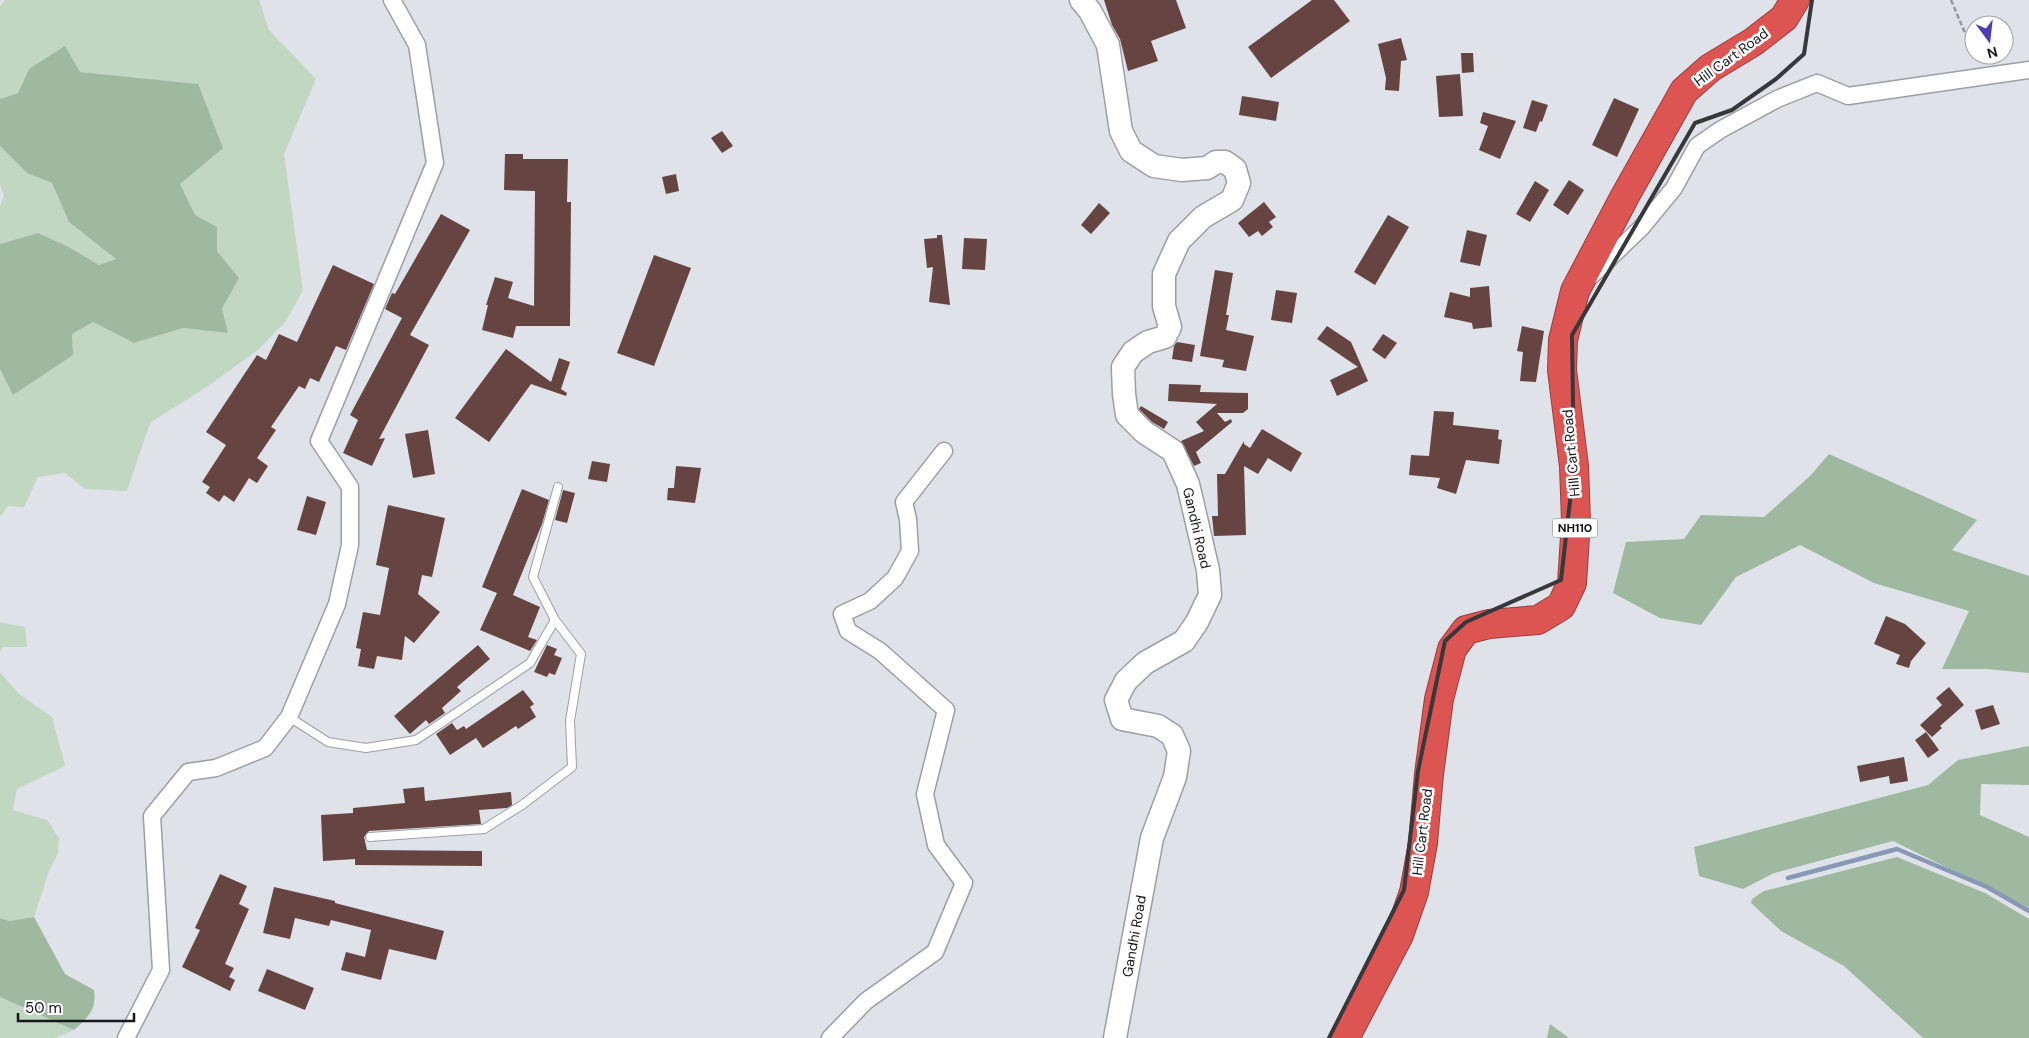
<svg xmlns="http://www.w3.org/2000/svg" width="2029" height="1038" font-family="'DM Sans',sans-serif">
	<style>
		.green { fill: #c1d7c2 }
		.forest { fill: #9eb99f }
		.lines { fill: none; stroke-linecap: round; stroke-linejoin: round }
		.stream { stroke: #8898b5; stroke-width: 4.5 }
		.building { fill: #664441 }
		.lane-casing { stroke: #9b9fa5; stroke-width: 10 }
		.street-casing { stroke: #9b9fa5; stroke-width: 19 }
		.secondary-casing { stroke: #9b9fa5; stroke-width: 25 }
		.highway-casing { stroke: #973f3e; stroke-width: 30 }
		.path { stroke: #95989d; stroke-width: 2.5; stroke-dasharray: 5 2.5; stroke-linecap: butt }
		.lane { stroke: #fff; stroke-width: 8 }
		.street { stroke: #fff; stroke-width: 16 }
		.secondary { stroke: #fff; stroke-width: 22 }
		.highway { stroke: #dd5552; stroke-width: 28 }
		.rail { stroke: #36383b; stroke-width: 4 }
		.labels { text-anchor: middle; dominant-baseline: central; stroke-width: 5; stroke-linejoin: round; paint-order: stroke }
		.shield { fill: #fff; stroke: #5b5d5e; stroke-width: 1 }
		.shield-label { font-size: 12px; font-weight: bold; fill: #151719 }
		.street-label { font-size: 14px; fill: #151719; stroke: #fff }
	</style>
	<rect width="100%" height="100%" fill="#dfe3e9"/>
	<g class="green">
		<path d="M5,0H259L269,30L316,79L284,154L303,290L286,321L258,350L205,388L150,423L127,491L85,489L65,473L38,477L24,507L8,506L0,517V369L14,395L72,334L93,322L134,343L183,328L228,333L222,309L239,278L217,251V227L195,215L179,184L198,84L80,72L29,69L18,93L0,99V6Z"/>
		<path d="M0,146L27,173L52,183L69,222L116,259L99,265L69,247L38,233L0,244V207L4,195L0,185Z"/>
		<path d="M0,622L25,627L27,647H3L0,652Z"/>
		<path d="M0,672L19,694L52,717L65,766L17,789L13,810L47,820L59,838L58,853L49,871L34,917L8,921L0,918Z"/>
		<path d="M0,997L74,1030L55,1038H0Z"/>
	</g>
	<g class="forest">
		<path d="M65,46L80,72L198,84L223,148L180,184L195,215L217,227V251L239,278L222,309L228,333L183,328L134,343L93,322L72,334L73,355L13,395L0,369V244L38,233L69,247L99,265L116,259L69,222L52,183L27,173L0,146V99L18,93L29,69Z"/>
		<path d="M1829,454L1977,520L1952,550L2029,576V673L1986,669H1942L1969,611L1874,583L1800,545L1736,577L1701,625L1660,618L1613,593L1626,542L1684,539L1701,515L1764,517L1810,476Z"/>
		<path d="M2029,746V785L1981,784L1980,815L2029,837V908L1893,841L1774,873L1743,889L1699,876L1694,847L1928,785L1958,760Z"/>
		<path d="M1897,857L1985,893L2029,919V1038H1923L1844,966L1781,931L1751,903L1752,899L1764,891Z"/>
		<path d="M34,917L65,974L94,990C97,1010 88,1017 74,1030L0,997V918L9,921Z"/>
		<path d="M1550,1024L1569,1038H1547Z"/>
	</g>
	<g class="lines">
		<path class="stream" d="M1788,878L1897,849L1987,887L2029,911"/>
	</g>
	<g class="building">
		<path d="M1104,0H1176L1186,28L1151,41L1158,61L1128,71L1120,39L1112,25Z"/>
		<path d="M1312,0H1334L1350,21L1271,78L1248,47Z"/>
		<path d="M1401,38L1407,60L1401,61L1399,91L1385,90L1386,78L1378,44Z"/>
		<path d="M1461,53H1473L1474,72L1462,73Z"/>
		<path d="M1460,74L1463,116L1439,117L1436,76Z"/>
		<path d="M1242,96L1279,102L1276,121L1239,115Z"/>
		<path d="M1614,98L1639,109L1617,157L1592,145Z"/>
		<path d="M1532,100L1548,105L1542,122L1540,121L1536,132L1523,128Z"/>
		<path d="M1483,112L1516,121L1500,159L1479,150L1488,126L1480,123Z"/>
		<path d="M722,131L733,146L722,153L711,138Z"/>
		<path d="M505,154H523V159H568L567,202H571L570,326H516L513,338L482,330L488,305H486L495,277L513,282L508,298L534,306L535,191L504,190Z"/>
		<path d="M676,174L679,191L666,194L662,177Z"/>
		<path d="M1569,180L1584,190L1568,215L1553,205Z"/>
		<path d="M1535,181L1549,190L1530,222L1516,214Z"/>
		<path d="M1264,202L1276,217L1269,222L1273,227L1262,236L1258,231L1249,237L1238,223Z"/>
		<path d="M1099,203L1110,213L1091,234L1081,225Z"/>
		<path d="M441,214L470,230L410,335L429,345L379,439L385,438L372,466L343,453L358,420L350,415L402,318L385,309L392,293L395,294Z"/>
		<path d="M1388,215L1409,227L1375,285L1354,272Z"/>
		<path d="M1467,230L1487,235L1480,266L1460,262Z"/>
		<path d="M937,235H942L950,305L929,302L933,267L927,268L924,239L937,238Z"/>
		<path d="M964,238L987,239L985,270L962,269Z"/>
		<path d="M654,255L691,268L654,366L617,353Z"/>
		<path d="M333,265L374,284L346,350L336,346L319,382L310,378L305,389L299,386L271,427L276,430L257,458L268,466L257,483L249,478L234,502L224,495L219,502L206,493L210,487L202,482L226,445L206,432L257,355L266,360L279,334L297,342Z"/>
		<path d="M1215,270L1233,273L1226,315H1229L1226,330L1254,336L1246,371L1222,367L1224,360L1200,356Z"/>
		<path d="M1489,286L1492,327L1473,329L1472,323L1444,317L1450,292L1470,297V288Z"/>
		<path d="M1276,290L1297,293L1292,323L1271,320Z"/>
		<path d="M1327,326L1351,342L1368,381L1337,396L1330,380L1358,367L1317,339Z"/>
		<path d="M1522,326L1544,331L1536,382L1520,381L1523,352L1517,351Z"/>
		<path d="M1383,334L1397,343L1385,359L1372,350Z"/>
		<path d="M1177,342L1195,345L1192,362L1172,359L1174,346Z"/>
		<path d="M506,349L551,382L559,358L570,362L561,389L567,393L566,396L531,384L489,442L455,418Z"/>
		<path d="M1169,384L1201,385L1200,392L1248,393V409L1243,413H1217L1225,422L1231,419L1232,422L1196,452L1201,463L1194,466L1181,441L1204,431L1196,422L1217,404L1168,401Z"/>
		<path d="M1141,406L1168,422L1164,429L1152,422L1139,409Z"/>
		<path d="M1434,411L1454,412L1453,425L1499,430L1498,439L1502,440L1499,464L1466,460L1456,494L1437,488L1440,478L1409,475L1411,455L1429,456Z"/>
		<path d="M1262,429L1302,453L1291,472L1268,458L1258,474L1244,466L1246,535L1214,536L1212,516H1218L1217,474H1225L1244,441V444L1250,448Z"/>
		<path d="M428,430L435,474L413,478L405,434Z"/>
		<path d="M592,461L610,464L607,482L588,479Z"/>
		<path d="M676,466L701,468L695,503L667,500L668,488H674Z"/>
		<path d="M522,489L549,500L542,524L513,595L540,607L528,637L537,640L530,651L480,630L497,593L482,587Z"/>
		<path d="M563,490L575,493L567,523L555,520Z"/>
		<path d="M307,496L326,502L316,535L297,530Z"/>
		<path d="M388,505L445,518L432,577L422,575L418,594L440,612L414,643L405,636L402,660L377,656L374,669L358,666L361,649L356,648L363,612L380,615L389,568L376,565Z"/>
		<path d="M1886,616L1905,624L1926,643L1911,661L1909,668L1896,664L1900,655L1874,644Z"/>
		<path d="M478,645L490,659L457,687L461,691L442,708L445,713L429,724L426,720L410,734L394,716Z"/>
		<path d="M547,645L557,649L554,655L562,658L555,675L549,673L547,677L534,672Z"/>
		<path d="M1949,687L1964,705L1940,726L1942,728L1932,737L1920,725L1942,705L1936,698Z"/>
		<path d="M523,690L534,704L530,707L536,717L518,729L516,726L483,748L476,738L450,755L436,734L452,723L457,730L464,726L466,729Z"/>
		<path d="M1993,705L2000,724L1981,730L1975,710Z"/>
		<path d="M1926,732L1939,750L1928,758L1915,740Z"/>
		<path d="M1904,757L1908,781L1890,784L1889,776L1860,782L1857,766Z"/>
		<path d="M424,787L425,801L511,792L512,805L507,808L479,810L481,824L369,831L364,837L367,850L482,851V866L355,865V859L323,861L321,815L353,813V808L405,803L403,789Z"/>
		<path d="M220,874L247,886L239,904L249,909L225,964L234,968L229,977L235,980L230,991L182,967L200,930L195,928Z"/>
		<path d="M274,887L335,901V903L444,931L436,960L389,949L381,980L341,970L346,952L365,957L371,930L331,920L329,926L295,918L290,939L263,933Z"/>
		<path d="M267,969L314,988L305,1010L258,991Z"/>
	</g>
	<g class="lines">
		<g class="lane-casing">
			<g id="lane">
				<path d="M289,717L328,742L366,748L416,740L530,663L555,620"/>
				<path d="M370,837L484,829L522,805L572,767L570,721L581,654L555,620L533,577L558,487"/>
			</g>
		</g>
		<g class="street-casing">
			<g id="street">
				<path d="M1591,276L1642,227L1674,188L1697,146L1720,130L1777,99L1817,83L1848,96L2029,70"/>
				<path d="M126,1038L161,970L152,816L188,772L216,768L265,748L289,717L337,604L350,545V487L319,441L435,163L417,45L392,0"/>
				<path d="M830,1038L866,1001L935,952L964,883L936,845L925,794L946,710L880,651L848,631L842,614L870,601L895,578L910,551L908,519L904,502L944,451"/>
			</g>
		</g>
		<g class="secondary-casing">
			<path id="secondary" d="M1081,0L1090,11L1108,45L1121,131L1131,151L1154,166L1182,170L1207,168L1216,162H1225L1235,169L1239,183L1232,200L1203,217L1179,241L1164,274V306L1170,327L1165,337L1148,342L1133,352L1123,367L1124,394L1127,415L1144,432L1173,451L1188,484L1208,570L1210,595L1197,622L1184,641L1145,663L1126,681L1116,700L1122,719L1158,726L1172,735L1179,751L1175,777L1152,838L1115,1038"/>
		</g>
		<g class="highway-casing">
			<path id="highway" d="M1345,1038L1399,935L1414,892L1423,843L1429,774L1439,699L1452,649L1466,630L1489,624L1538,620L1561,606L1572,583L1576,521L1574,466L1562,370L1563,340L1575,291L1625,196L1684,91L1710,68L1753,42L1784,18L1795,0"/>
		</g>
		<path class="path" d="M1951,0L1974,54"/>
		<use href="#lane" class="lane"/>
		<use href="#street" class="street"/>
		<use href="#secondary" class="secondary"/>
		<use href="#highway" class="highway"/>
		<path class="rail" d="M1329,1038L1404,890L1418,771L1445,641L1466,622L1561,580L1574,466L1572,335L1695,123L1732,110L1776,79L1804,54L1812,0"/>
	</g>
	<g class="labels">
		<rect class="shield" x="1552.5" y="518.5" width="45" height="19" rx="4"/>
		<g class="shield-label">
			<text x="1575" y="528">NH110</text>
		</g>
		<g class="street-label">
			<text transform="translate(1731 57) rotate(-36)">Hill Cart Road</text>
			<text transform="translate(1571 453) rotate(-95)">Hill Cart Road</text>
			<text transform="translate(1197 528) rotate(77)">Gandhi Road</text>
			<text transform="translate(1422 832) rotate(-83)">Hill Cart Road</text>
			<text transform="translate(1134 936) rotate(-80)">Gandhi Road</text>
		</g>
	</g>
	<g transform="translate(1989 40) rotate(165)"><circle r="24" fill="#ffffff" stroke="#a1a2a3"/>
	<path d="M0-4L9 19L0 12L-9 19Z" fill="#4c3db4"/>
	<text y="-8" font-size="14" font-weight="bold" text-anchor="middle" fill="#151719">N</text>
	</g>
	<path d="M18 1013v8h116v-8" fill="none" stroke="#151719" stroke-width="2.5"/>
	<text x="25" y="1013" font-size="15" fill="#151719" stroke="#ffffff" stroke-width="4" paint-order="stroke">50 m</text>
</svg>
